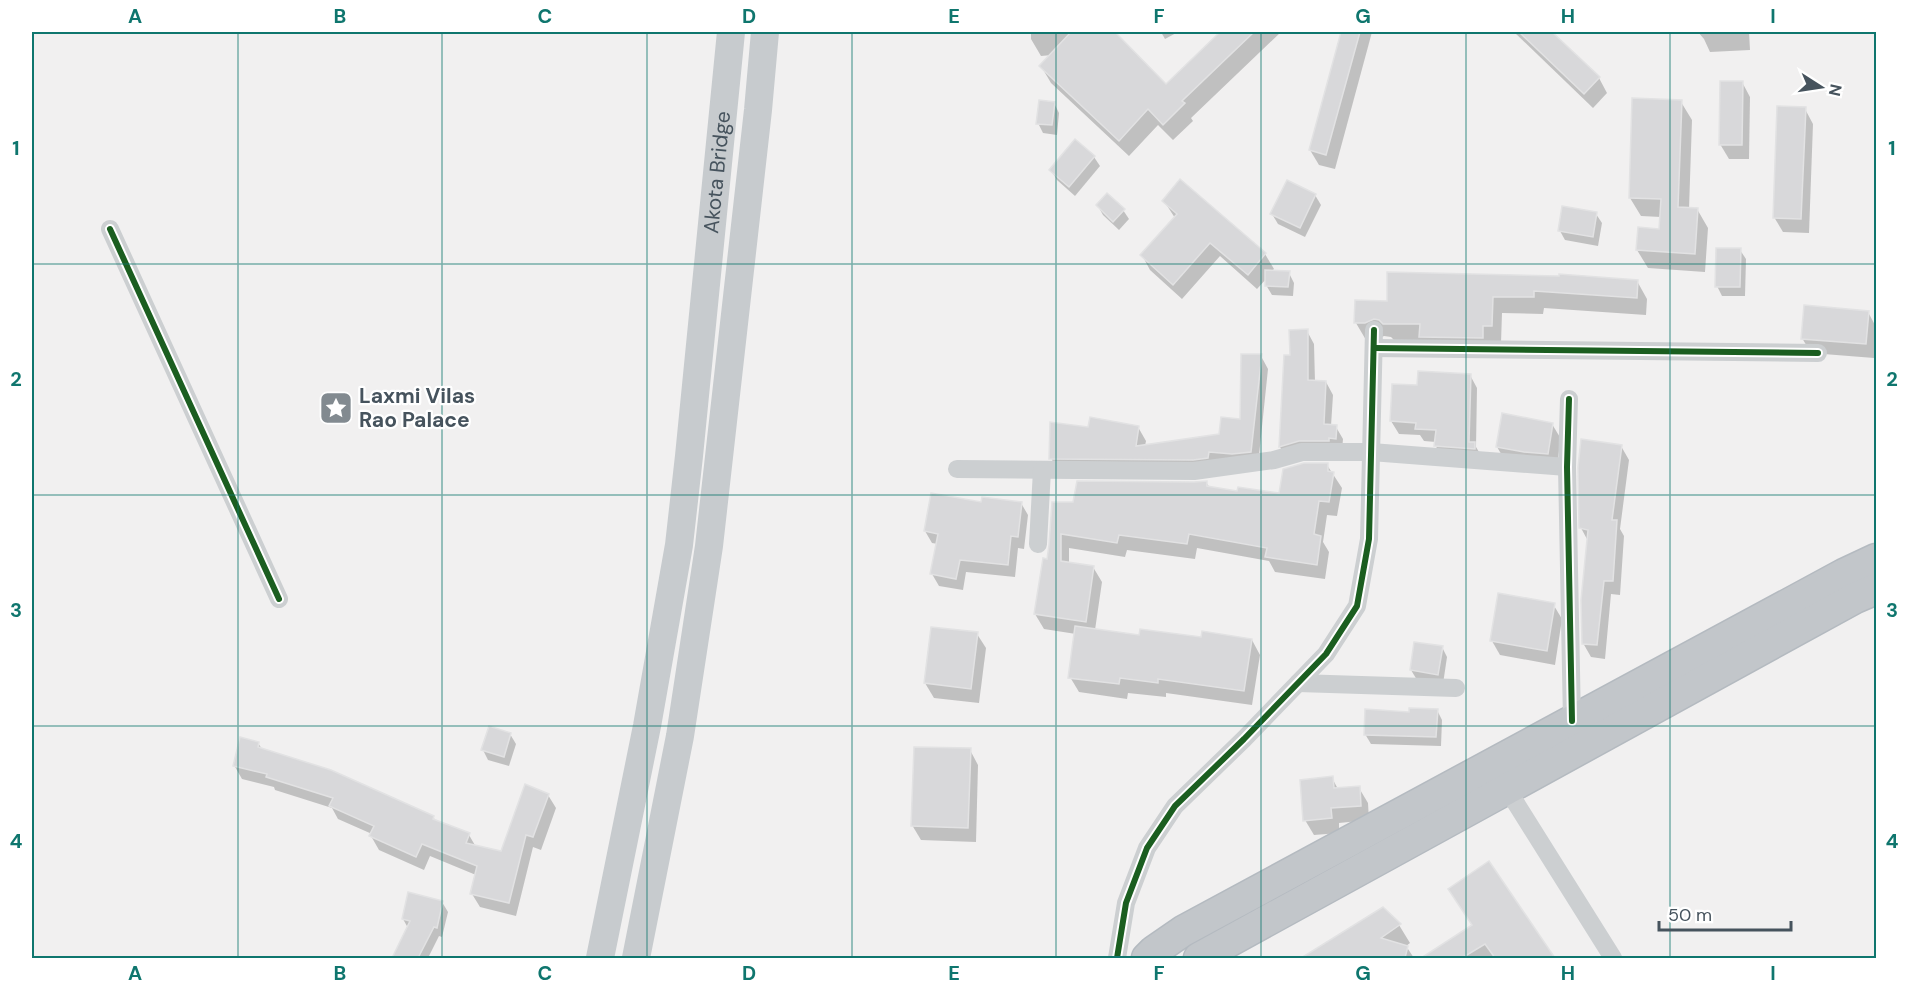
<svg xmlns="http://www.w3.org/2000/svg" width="1908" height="990" font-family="'DM Sans',sans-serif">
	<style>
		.shadow { fill: #0003 }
		.building { fill: #d8d8da; stroke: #e2e2e3; stroke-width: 1.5 }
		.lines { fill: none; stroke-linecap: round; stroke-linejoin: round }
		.trunk-casing { stroke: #b4bac0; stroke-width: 33 }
		.minor { stroke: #cccfd1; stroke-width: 18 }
		.primary { stroke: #c7cbce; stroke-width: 28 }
		.trunk { stroke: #c2c6ca; stroke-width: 30 }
		.cycleway-casing { stroke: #fff; stroke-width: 10 }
		.cycleway { stroke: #1b5e20; stroke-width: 6 }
		.grid { fill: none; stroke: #0f766e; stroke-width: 1.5; stroke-opacity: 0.55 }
		.labels { text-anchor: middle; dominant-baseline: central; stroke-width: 4.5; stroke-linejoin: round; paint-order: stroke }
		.street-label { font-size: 21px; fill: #46535d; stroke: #fff }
		.poi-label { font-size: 21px; font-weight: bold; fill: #46535d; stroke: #fff; text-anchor: start }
		.neatline { fill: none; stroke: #0f766e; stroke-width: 2 }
		.grid-label { font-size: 20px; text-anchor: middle; font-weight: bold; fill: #0f766e }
	</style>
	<rect width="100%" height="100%" fill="#f1f0f0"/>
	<g class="shadow">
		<path d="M1031,32H1113L1166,86L1222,32H1281L1191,118L1193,121L1173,140L1158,125L1129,156L1051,83L1041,66L1052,55L1041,56L1031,39Z"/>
		<path d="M1161,32H1178L1165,39Z"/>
		<path d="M1343,32H1372L1335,169L1319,165L1310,150Z"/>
		<path d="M1514,32H1550L1599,78L1607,93L1593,108Z"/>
		<path d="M1698,32H1749L1750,50L1710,52L1704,39Z"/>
		<path d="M1742,82L1750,97L1749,159H1729L1720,144Z"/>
		<path d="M1681,102L1692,120L1689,209H1697L1708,228L1705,272L1648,268L1637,250L1660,231L1661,217L1641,216L1630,198Z"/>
		<path d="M1054,103L1059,113L1057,135L1043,133L1038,123Z"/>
		<path d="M1805,109L1813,124L1809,233L1783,232L1774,217Z"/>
		<path d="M1094,157L1100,166L1075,196L1057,180L1051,170Z"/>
		<path d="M1180,181L1265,254L1274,269L1271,272L1289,273L1294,283L1293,296L1272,295L1266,285L1267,278L1257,289L1220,256L1182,299L1150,270L1142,255L1175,218L1164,201Z"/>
		<path d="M1315,195L1321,205L1305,237L1278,224L1272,214Z"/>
		<path d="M1098,206L1123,210L1129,219L1119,230L1103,215Z"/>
		<path d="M1596,214L1602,223L1598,246L1565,240L1560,231Z"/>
		<path d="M1740,250L1746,259L1745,296H1722L1717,286Z"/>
		<path d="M1637,281L1647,299L1646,315L1544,308L1543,314L1502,313L1501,343L1394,340L1391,337L1384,336L1376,340H1366L1356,323L1388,302Z"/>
		<path d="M1868,312L1876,327L1874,358L1811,353L1802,338Z"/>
		<path d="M1307,331L1314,344L1315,382H1326L1333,395L1331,426L1336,427L1343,439L1342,451L1287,459L1280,447L1291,356Z"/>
		<path d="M1261,356L1268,369L1258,465L1058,471L1051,458L1089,429L1138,427L1146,441L1145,446L1221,435L1242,421Z"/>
		<path d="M1470,375L1477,388L1476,447L1482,457L1443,458L1435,445L1436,442L1424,441L1420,435L1399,434L1391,421Z"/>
		<path d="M1552,424L1561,439L1556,469L1506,462L1497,447Z"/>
		<path d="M1621,446L1629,460L1620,529L1624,536L1620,595L1611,594L1605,659L1591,657L1583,643L1588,541L1581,528Z"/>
		<path d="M1327,465L1342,488L1337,516L1327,515L1323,542L1329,552L1325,579L1275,572L1269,561L1197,548L1195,559L1127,550L1125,557L1069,548V563L1093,567L1102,582L1095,630L1140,636L1252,640L1260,655L1252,705L1166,693V697L1128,693L1127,699L1079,692L1070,677L1076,634L1044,629L1035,614L1048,560L1075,503L1206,482L1210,488L1238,493L1280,495Z"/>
		<path d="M1021,503L1028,515L1024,549L1018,548L1015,577L966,572L963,590L939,586L932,574L938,544L932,543L925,531L983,504Z"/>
		<path d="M1553,604L1562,619L1555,665L1500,655L1492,641Z"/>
		<path d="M977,634L986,648L979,703L934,698L925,683Z"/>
		<path d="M1442,647L1447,657L1443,684L1417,680L1411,670Z"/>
		<path d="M1437,710L1442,720L1441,746L1371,744L1365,734Z"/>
		<path d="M510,734L516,744L509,766L488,760L483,750Z"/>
		<path d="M258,743L262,749L433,817L436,821L469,835L476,847L502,853L548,795L556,808L541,850L533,847L516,916L480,907L472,894L476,875L430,856L424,870L379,850L371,836L372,834L338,819L332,808L275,790L274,787L242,779L234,765Z"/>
		<path d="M970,750L978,765L976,842L921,840L912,825Z"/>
		<path d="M1332,778L1338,789L1359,788L1368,803L1369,820L1339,823V833L1314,835L1305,820Z"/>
		<path d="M1489,863L1553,958H1441L1436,950L1473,927L1450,890Z"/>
		<path d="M442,902L448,912L442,937L439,936L428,958H393L408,928L403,919Z"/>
		<path d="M1383,909L1399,925L1410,943L1406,946L1414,958H1304Z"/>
	</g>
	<g class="building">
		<path d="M1071,32H1115L1166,84L1220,32H1254L1182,101L1185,103L1163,125L1148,109L1119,141L1039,66Z"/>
		<path d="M1341,32H1360L1326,155L1309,150Z"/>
		<path d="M1519,32H1552L1600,77L1584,94Z"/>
		<path d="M1720,81H1743L1742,145H1719Z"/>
		<path d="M1632,98L1682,100L1678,207L1698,208L1695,254L1636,250L1638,227L1659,229L1661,199L1629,198Z"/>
		<path d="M1039,100L1055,102L1052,125L1036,124Z"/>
		<path d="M1777,106L1806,107L1801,219L1773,218Z"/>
		<path d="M1075,139L1095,156L1069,187L1049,170Z"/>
		<path d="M1180,179L1266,253L1248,275L1210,243L1173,285L1140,255L1177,214L1162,201Z"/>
		<path d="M1287,180L1316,194L1300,228L1270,214Z"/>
		<path d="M1107,193L1125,209L1113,222L1096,205Z"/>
		<path d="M1562,206L1597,212L1593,237L1558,231Z"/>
		<path d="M1716,248H1741L1740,287H1715Z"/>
		<path d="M1265,270L1290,271L1288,287L1265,286Z"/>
		<path d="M1387,272L1559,276V274L1638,280L1637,298L1534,291V297H1493L1492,326H1483V338L1419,337L1420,324H1383L1379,320L1374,319L1365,323H1354L1355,300L1387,301Z"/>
		<path d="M1804,305L1869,311L1866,344L1801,339Z"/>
		<path d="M1308,329V380L1326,381L1324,424L1337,425L1336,439L1329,438V441H1299L1279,447L1284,355H1290L1289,330Z"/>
		<path d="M1241,354H1262L1251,452L1232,454L1209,452L1208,458L1193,460L1049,459L1050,422L1088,427L1090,417L1139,426L1136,446L1219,434L1221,417L1240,419Z"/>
		<path d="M1418,371L1471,374L1469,442H1475V449L1434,446L1436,430L1415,429L1416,423L1390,421L1392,384L1417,385Z"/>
		<path d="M1502,413L1553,423L1548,454L1524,452L1496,447Z"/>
		<path d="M1581,439L1622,445L1612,520H1617L1613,581H1604L1597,645L1582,644L1581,600L1588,530L1579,528L1578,467Z"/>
		<path d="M1304,463H1328V471L1334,472L1329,502L1319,501L1314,534L1321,536L1317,565L1265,557L1267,548L1189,534L1187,544L1119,535L1117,543L1061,534V561L1094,566L1086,622L1034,614L1043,558L1047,559L1049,545L1052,502H1073L1077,481L1194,482L1207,481V486L1237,491L1238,487L1279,493L1283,469Z"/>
		<path d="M931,493L981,502L982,497L1022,502L1018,537L1011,536L1008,565L960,560L956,579L930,574L938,534L924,531Z"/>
		<path d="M1498,593L1555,603L1547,651L1490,641Z"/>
		<path d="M1075,626L1139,635L1140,629L1201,637L1202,631L1252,639L1244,691L1158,679V683L1120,678L1119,684L1068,678Z"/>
		<path d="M931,627L978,632L971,689L924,683Z"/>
		<path d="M1414,642L1443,646L1438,675L1410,670Z"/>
		<path d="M1409,708L1438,709L1436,737L1364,735L1365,709L1409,712Z"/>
		<path d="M489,726L511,733L504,757L481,750Z"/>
		<path d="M240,737L259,742L258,747L331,770L434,816L433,819L470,833L466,843L501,851L525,784L549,794L533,837L526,835L509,903L470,894L477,866L422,844L416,857L369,836L374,826L329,806L333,798L266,777L267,774L233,766Z"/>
		<path d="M914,747L971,748L968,828L911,826Z"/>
		<path d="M1333,776L1334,788L1360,786L1361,806L1331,808L1332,818L1303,821L1300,780Z"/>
		<path d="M1489,861L1555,958H1495L1485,944L1462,958H1421L1472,925L1448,889Z"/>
		<path d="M408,892L443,901L437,928L434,927L418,958H392L410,921L402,919Z"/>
		<path d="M1383,907L1401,924L1381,938L1408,946L1405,958H1301Z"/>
	</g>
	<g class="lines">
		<g class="trunk-casing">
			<g id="trunk">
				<path d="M1147,958L1154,951L1183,931L1844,574L1876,559"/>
				<path d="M1199,958L1855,598L1876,589"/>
			</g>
		</g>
		<g class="minor">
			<path d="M110,229L279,599"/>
			<path d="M1374,348L1818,353"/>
			<path d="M1569,399L1567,467L1572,721"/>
			<path d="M957,469L1194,471L1274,460L1302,452H1371L1567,467"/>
			<path d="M1038,544L1042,470"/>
			<path d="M1298,683L1456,688"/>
			<path d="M1507,789L1613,958"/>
			<path d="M1117,958L1126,903L1147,848L1175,806L1244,739L1326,654L1357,606L1369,539L1374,330"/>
		</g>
		<g class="primary">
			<path id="s1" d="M600,958L647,726L679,545L689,456L731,32"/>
			<path d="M636,958L680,736L709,546L758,110L765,32"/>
		</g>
		<use href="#trunk" class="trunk"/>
		<g class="cycleway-casing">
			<g id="cycleway">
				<path d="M110,229L279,599"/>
				<path d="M1374,348L1818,353"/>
				<path d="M1569,399L1567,467L1572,721"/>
				<path d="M1117,958L1126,903L1147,848L1175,806L1244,739L1326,654L1357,606L1369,539L1374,330"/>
			</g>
		</g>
		<use href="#cycleway" class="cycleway"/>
	</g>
	<path class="grid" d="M238,32V958M442,32V958M647,32V958M852,32V958M1056,32V958M1261,32V958M1466,32V958M1670,32V958M32,264H1876M32,495H1876M32,726H1876"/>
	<defs>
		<g id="sight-square" transform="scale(1.725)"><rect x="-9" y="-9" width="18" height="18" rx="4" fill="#828a90" stroke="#fff"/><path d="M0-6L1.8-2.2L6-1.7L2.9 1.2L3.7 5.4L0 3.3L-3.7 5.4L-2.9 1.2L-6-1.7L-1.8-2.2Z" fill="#fff"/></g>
	</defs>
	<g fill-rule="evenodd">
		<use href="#sight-square" x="336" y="408"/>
	</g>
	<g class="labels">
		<g class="street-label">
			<text stroke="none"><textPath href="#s1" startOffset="795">Akota Bridge</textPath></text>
		</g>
		<g class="poi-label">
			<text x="359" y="396">Laxmi Vilas<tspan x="359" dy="24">Rao Palace</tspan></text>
		</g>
	</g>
	<rect width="1908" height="990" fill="none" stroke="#ffffff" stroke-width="66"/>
	<g transform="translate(1821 87) rotate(102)" stroke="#ffffff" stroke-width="4.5" paint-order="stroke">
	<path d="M0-4.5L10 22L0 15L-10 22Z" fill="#46535d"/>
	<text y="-9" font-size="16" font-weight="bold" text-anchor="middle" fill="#46535d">N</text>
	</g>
	<path d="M1659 921v9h132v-9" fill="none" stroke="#46535d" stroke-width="3"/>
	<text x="1668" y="921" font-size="18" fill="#46535d" stroke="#ffffff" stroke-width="4.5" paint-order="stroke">50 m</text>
	<rect x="33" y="33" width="1842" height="924" class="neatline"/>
	<g class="grid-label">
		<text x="135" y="23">A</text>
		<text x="340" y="23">B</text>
		<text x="545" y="23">C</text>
		<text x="749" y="23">D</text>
		<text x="954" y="23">E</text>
		<text x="1159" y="23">F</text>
		<text x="1363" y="23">G</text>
		<text x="1568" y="23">H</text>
		<text x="1773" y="23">I</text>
		<text x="16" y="155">1</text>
		<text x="1892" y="155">1</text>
		<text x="16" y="386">2</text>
		<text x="1892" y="386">2</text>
		<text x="16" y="617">3</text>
		<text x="1892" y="617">3</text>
		<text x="16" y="848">4</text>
		<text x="1892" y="848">4</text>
		<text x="135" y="980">A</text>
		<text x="340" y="980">B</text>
		<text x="545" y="980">C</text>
		<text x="749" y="980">D</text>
		<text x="954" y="980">E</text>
		<text x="1159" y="980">F</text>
		<text x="1363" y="980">G</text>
		<text x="1568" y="980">H</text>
		<text x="1773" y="980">I</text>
	</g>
</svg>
